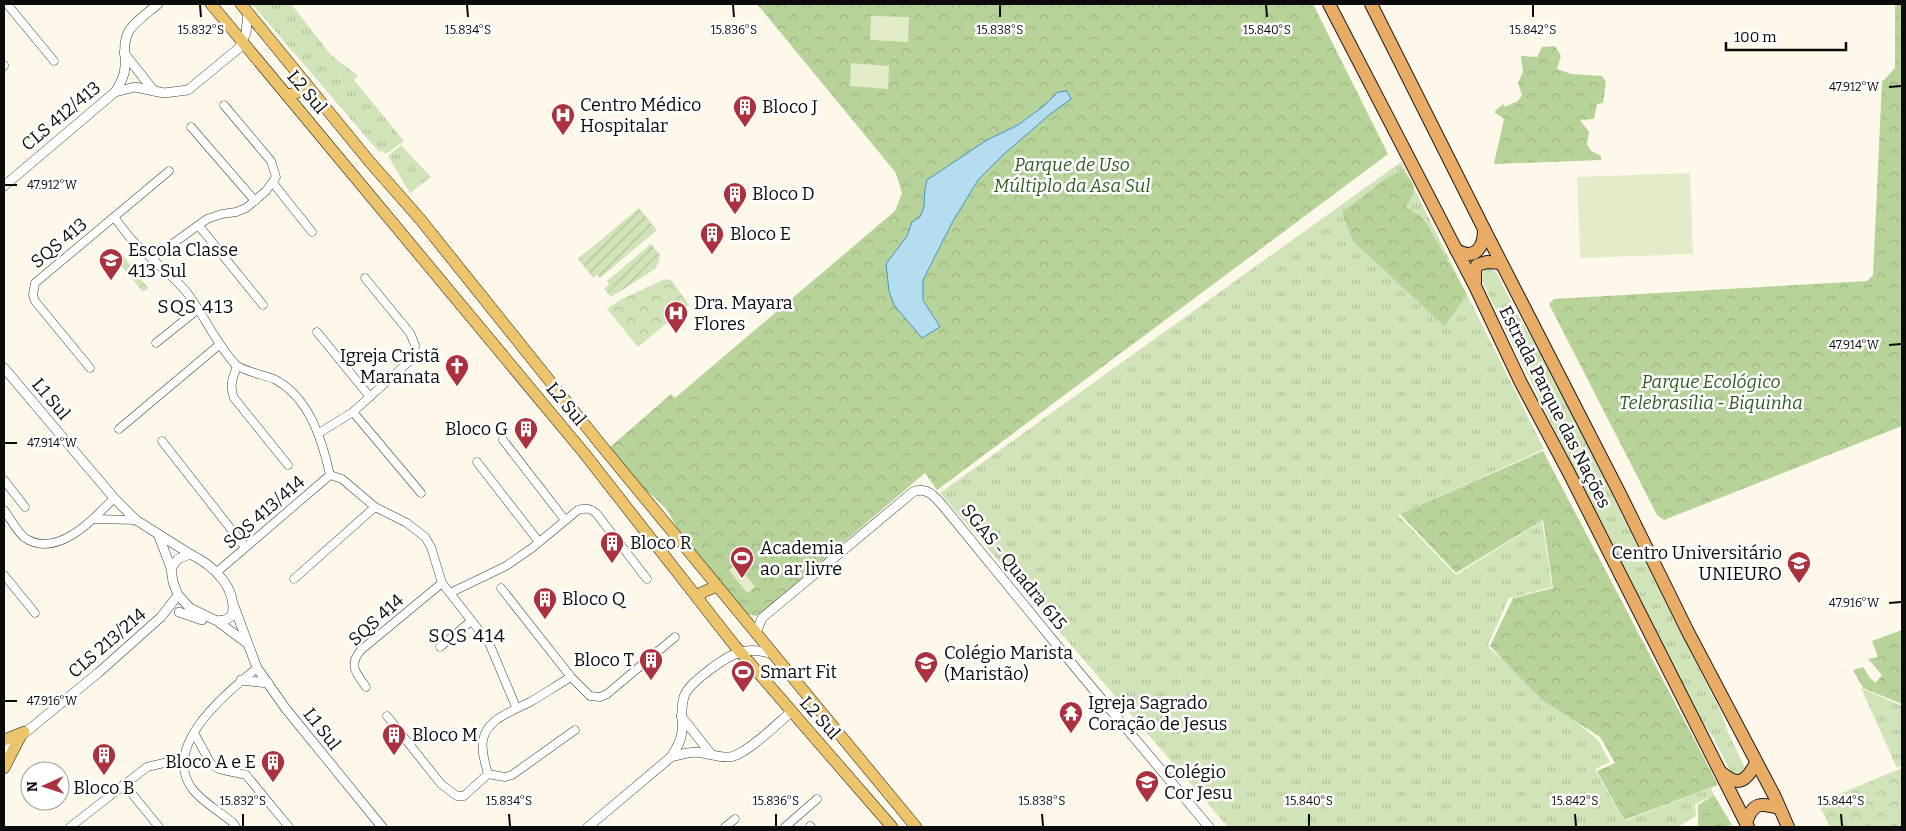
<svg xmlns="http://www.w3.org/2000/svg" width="1906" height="831" font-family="Bitter,serif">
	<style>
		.grass { fill: url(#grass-tufts) }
		.forest { fill: url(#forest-crowns) }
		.park { fill: url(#park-crowns) }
		.garden { fill: url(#garden-furrows) }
		.pitch { fill: #e2ecc9 }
		.water { fill: #b4ddef; stroke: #4296bf }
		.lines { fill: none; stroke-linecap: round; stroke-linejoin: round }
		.minor-casing { stroke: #3e3e3e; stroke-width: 9 }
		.tertiary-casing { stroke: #3e3e3e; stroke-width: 10 }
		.primary-casing { stroke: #1c1c1c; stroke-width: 12 }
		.trunk-casing { stroke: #1c1c1c; stroke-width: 14 }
		.minor { stroke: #fff; stroke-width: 8 }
		.tertiary { stroke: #fff; stroke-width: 9 }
		.primary { stroke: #ebc46c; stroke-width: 11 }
		.trunk { stroke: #e8ac66; stroke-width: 12 }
		.ticks { fill: none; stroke: #0b0b0b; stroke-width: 2 }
		.labels { text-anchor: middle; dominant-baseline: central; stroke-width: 5; stroke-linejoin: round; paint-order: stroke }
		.street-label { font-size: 18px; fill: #0b0b0b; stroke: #fff }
		.poi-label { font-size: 18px; fill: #0b0b0b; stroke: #fff; text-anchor: start }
		.park-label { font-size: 18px; font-style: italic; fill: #325b22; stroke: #fff }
		.neighbourhood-label { font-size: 19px; letter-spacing: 1px; fill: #0b0b0b; stroke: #fff }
		.ticks-label { font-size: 12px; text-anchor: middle; fill: #0b0b0b; stroke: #fff; stroke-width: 5; stroke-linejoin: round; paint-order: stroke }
	</style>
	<defs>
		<pattern id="grass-tufts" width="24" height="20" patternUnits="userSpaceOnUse" patternTransform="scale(1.25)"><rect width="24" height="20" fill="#d1e3b8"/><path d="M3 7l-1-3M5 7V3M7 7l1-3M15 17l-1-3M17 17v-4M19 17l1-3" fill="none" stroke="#b2c19d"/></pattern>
		<pattern id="forest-crowns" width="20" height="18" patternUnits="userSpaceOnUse" patternTransform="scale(1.25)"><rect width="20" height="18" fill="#b7d399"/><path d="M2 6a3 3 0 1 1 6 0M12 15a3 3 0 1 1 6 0" fill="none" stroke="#9cb482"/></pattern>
		<pattern id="park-crowns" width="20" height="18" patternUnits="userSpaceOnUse" patternTransform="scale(1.25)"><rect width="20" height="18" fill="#d1e3b8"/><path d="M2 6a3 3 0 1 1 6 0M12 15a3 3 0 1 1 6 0" fill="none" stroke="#b2c19d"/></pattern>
		<pattern id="garden-furrows" width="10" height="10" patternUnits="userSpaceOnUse" patternTransform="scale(1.25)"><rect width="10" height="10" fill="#d1e3b8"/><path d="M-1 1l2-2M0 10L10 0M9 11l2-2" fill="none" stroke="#b2c19d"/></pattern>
	</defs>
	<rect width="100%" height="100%" fill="#fdf8ea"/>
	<g class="grass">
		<path d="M252,4H291L331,55L358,76L354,80L404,141L386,154L383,151L379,152Z"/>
		<path d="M401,145L431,177L410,193L388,156Z"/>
		<path d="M1401,162L1544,449L1398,515L1456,575L1542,521L1552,587L1509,598L1488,645L1490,649L1598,740L1610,762L1595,769L1624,821L1711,788L1714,795L1695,804L1696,816L1678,827H1228L940,493Z"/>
		<path d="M1488,268L1496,272L1519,317L1544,358L1722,715L1728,732L1745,768L1740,775L1731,773L1713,737L1702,722L1611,545L1481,279L1483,271Z"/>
		<path d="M1861,688L1902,706V765L1897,768Z"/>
	</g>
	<g class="forest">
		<path d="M757,4H1313L1388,154L937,490L925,473L757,616L745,614L684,540L667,510L654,497L640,486L609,448L671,394L675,398L895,211L902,193L896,173Z"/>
		<path d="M1898,4H1902V426L1664,520L1657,515L1549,304L1554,299L1867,281L1873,275L1882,82L1895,68V5Z"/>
		<path d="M1555,46L1561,56L1557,69L1572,74L1602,76L1606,82L1603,103L1597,104L1594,119L1580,120L1589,132L1587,144L1591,151L1601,156V160L1494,164L1504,119L1494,112L1503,104L1505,107L1518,101L1522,95L1518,83L1523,72L1521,56L1537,57L1542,47Z"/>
		<path d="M1403,171C1418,186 1416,189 1406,207L1419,215L1427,224L1467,295L1444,326L1353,241L1342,212L1390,176Z"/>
		<path d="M1543,451L1718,785L1624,820L1597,771L1615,763L1600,737L1541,699L1490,646L1513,598L1553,588L1543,520L1456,573L1400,514Z"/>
		<path d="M1902,630V704L1863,688L1853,670L1863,667L1870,678L1876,683L1882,675L1868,659L1878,657L1872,641Z"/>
		<path d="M1714,795L1732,825L1722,827H1698V805Z"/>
	</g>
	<g class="park">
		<path d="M121,253L148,288L143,292L115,258Z"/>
		<path d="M667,279L672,281L689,305L638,347L607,309L622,299L663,280Z"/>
		<path d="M1902,768V827H1830L1818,803Z"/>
	</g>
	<g class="garden">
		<path d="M639,208L657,230L600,278L597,275L593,278L578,259Z"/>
		<path d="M651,244L660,255L659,262L655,269L611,297L604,289L609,284L607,281Z"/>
	</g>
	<g class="pitch">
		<path d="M871,16L909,17L908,42L870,40Z"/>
		<path d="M851,63L889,66L888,89L850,86Z"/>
		<path d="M1690,173L1693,254L1580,258L1577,177Z"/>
		<path d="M737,564L755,587L747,593L729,570Z"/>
	</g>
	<path class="water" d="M1067,91L1071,99L1049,115L1003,155L978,180L953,221L923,280V300L940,327L922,338L894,305L889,291L886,264L907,236L912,222L920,217L924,207L925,189L927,180L987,140L1018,125L1044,106L1058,92Z"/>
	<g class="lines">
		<g class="minor-casing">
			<g id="minor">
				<path d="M7,4L54,61"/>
				<path d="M4,65V66"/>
				<path d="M191,127L255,201"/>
				<path d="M273,183L312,232"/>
				<path d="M114,217C122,227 129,238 138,246C154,262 174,276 188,294C205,317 216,343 235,364C242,371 264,375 274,379C309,397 322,439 330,475"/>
				<path d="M199,226L263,305"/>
				<path d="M153,258L207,219L222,214L236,212L246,208L266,191L276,177L271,161L224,105"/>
				<path d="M317,332L370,397"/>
				<path d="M156,343L197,310"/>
				<path d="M237,366C233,377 229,386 234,398L288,465"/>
				<path d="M90,368L35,301L33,295L35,283L169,171"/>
				<path d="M353,412L421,493"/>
				<path d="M119,429L219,345"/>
				<path d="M319,433L353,412L414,357L415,345L410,333L365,278"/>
				<path d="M503,440L565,520"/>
				<path d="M162,441L245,547"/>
				<path d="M477,462L539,542"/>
				<path d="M330,475L342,479L375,507L407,523L425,537L431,547L442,583L489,643L516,707"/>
				<path d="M4,480L25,507"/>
				<path d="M4,510C10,518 17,532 25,538C57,559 94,519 114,498"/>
				<path d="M94,519L136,520"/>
				<path d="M217,572L330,475"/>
				<path d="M4,575L35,613"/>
				<path d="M294,579L375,507"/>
				<path d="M501,588L571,677L590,696L600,697L607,694L675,637"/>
				<path d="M450,593L506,566L532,548L578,510C586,508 590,508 596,513L647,579"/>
				<path d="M440,647L471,621"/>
				<path d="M366,687C356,673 348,665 361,650L442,583"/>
				<path d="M387,716L441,784L457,796H464L488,774C485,763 481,751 483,740C487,718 514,711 530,702C544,694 557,685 571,677"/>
				<path d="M194,733L211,764L219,769L246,775L289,827"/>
				<path d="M488,774L505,777L512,775L575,730"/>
				<path d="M124,784L159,827"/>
				<path d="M810,826L811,827"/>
				<path d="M70,827L147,767L168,762H183"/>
				<path d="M236,827L233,823C221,812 205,804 194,791C158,748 227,692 257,668"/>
				<path d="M725,827L735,819"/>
				<path d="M785,827L817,799"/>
			</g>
		</g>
		<g class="tertiary-casing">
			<g id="tertiary">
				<path d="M124,53L154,91"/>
				<path d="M115,92L135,87L164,93L188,90L239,48L246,33L248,12"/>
				<path d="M4,186L115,92C120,84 125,76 125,66C126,54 122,43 129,31C135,21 149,12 158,4"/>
				<path d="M4,368L114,498L136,520L190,554"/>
				<path d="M158,534L171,568"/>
				<path d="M234,606L257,668L286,709L382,827"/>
				<path d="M179,612L202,620"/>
				<path d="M217,621L225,620L232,616C238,588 213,565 190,554L178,559L171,568L173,582L178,595L190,608L217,621L248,644"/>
				<path d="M756,633L762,618L913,492C927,486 935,497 943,506L1078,671L1209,827"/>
				<path d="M241,680L268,683"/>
				<path d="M681,716L711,754"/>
				<path d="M4,750L98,673L161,617L178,595"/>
				<path d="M671,757C682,754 692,751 702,753C711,754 720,758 729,757C745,756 778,723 791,712"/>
				<path d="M588,827L671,757C676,749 681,742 682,732C683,720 680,709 684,697C687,684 727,655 741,652C751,649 761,651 771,653"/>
			</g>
		</g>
		<g class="primary-casing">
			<g id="primary">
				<path d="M211,4L584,453L735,646L892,827"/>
				<path d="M241,4L369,161L420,219L601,445L916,827"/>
				<path d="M287,95L299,92L305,82"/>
				<path d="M699,600L701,593L717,586"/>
				<path d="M4,740L24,732"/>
				<path d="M4,768L21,735"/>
			</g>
		</g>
		<g class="trunk-casing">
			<g id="trunk">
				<path d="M1329,4L1475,286L1521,383L1569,473L1748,827"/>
				<path d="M1371,4L1484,229L1620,494L1688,632L1775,797L1788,827"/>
				<path d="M1456,250C1476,261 1484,247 1484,229"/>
				<path d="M1475,282V270L1477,265L1487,262L1501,263"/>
				<path d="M1722,773C1739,788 1747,780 1756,763"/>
				<path d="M1746,823C1753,802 1760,803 1779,808"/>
			</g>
		</g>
		<use href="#minor" class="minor"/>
		<use href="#tertiary" class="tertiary"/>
		<use href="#primary" class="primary"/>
		<use href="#trunk" class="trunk"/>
	</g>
	<path class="ticks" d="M200,5L201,17M467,5L468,17M733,5L734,17M1000,5V17M1266,5L1267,17M1533,5V17M1889,87L1901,86M5,185H17M1889,345L1901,344M5,443H17M1889,603L1901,602M5,701H17M243,814V826M509,814L510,826M776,814V826M1042,814L1043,826M1309,814V826M1575,814L1576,826M1841,814L1842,826"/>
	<defs>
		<g id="building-pin" transform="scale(1.25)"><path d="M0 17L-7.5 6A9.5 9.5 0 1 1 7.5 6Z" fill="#ac313f" stroke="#fff"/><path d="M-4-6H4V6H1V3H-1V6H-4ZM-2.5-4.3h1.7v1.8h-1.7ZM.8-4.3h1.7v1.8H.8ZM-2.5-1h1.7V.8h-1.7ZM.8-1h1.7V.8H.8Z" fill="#fff"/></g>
		<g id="hospital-pin" transform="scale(1.25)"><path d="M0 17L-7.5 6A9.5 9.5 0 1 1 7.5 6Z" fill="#ac313f" stroke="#fff"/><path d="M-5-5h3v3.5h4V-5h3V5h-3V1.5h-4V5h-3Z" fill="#fff"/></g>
		<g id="school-pin" transform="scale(1.25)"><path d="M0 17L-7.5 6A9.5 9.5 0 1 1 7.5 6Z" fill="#ac313f" stroke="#fff"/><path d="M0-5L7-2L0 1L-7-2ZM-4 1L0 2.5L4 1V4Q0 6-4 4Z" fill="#fff"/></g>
		<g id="church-pin" transform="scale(1.25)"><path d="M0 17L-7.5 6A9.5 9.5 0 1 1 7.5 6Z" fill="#ac313f" stroke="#fff"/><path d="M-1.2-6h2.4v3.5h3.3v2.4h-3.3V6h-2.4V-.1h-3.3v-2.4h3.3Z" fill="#fff"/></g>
		<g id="stadium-pin" transform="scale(1.25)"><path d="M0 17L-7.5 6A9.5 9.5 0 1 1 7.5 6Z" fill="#ac313f" stroke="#fff"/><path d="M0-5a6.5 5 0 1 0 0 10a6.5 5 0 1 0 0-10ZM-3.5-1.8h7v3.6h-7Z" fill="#fff"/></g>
		<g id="university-pin" transform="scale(1.25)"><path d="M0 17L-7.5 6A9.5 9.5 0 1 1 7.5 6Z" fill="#ac313f" stroke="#fff"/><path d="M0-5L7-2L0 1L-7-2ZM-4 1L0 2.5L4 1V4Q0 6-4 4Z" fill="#fff"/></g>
		<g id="temple-pin" transform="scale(1.25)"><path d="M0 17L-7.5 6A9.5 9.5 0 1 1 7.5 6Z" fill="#ac313f" stroke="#fff"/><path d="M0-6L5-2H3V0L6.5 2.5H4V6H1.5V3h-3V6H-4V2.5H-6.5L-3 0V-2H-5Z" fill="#fff"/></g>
	</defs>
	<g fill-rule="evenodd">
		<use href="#building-pin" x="745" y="107"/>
		<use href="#hospital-pin" x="563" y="115"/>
		<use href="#building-pin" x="735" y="194"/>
		<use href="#building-pin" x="712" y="234"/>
		<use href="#school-pin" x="111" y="260"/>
		<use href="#hospital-pin" x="676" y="313"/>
		<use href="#church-pin" x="457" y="366"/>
		<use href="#building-pin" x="526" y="429"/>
		<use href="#building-pin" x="612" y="543"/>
		<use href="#stadium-pin" x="742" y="558"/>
		<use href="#university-pin" x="1799" y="563"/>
		<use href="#building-pin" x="545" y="599"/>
		<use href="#building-pin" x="651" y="660"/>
		<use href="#university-pin" x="926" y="663"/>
		<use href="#stadium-pin" x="743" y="672"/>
		<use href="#temple-pin" x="1071" y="713"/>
		<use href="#building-pin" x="394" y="735"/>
		<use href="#building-pin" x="104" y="755"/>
		<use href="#building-pin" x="273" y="762"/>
		<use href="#university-pin" x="1147" y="782"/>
	</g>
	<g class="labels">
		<g class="street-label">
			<text transform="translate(307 92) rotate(50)">L2 Sul</text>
			<text transform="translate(61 116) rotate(-40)">CLS 412/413</text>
			<text transform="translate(59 243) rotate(-40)">SQS 413</text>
			<text transform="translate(51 399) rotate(50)">L1 Sul</text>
			<text transform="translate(566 404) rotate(50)">L2 Sul</text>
			<text transform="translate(1555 407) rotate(63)">Estrada Parque das Nações</text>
			<text transform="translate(264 512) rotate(-41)">SQS 413/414</text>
			<text transform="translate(1014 567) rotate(51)">SGAS - Quadra 615</text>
			<text transform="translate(376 620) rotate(-42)">SQS 414</text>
			<text transform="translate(107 643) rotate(-41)">CLS 213/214</text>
			<text transform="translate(820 718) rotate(48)">L2 Sul</text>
			<text transform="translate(322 729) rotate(52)">L1 Sul</text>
		</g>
		<g class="poi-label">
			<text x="580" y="105">Centro Médico<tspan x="580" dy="21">Hospitalar</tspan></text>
			<text x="762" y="107">Bloco J</text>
			<text x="752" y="194">Bloco D</text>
			<text x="730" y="234">Bloco E</text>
			<text x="128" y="250">Escola Classe<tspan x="128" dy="21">413 Sul</tspan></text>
			<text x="694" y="303">Dra. Mayara<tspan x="694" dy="21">Flores</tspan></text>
			<text x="440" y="356" text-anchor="end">Igreja Cristã<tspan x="440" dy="21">Maranata</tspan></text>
			<text x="508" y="429" text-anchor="end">Bloco G</text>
			<text x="630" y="543">Bloco R</text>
			<text x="760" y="548">Academia<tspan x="760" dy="21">ao ar livre</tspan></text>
			<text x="1782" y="553" text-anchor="end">Centro Universitário<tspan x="1782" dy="21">UNIEURO</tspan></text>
			<text x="562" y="599">Bloco Q</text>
			<text x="944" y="653">Colégio Marista<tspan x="944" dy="21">(Maristão)</tspan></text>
			<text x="634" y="660" text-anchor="end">Bloco T</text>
			<text x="760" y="672">Smart Fit</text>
			<text x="1088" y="703">Igreja Sagrado<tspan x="1088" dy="21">Coração de Jesus</tspan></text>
			<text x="412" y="735">Bloco M</text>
			<text x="256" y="762" text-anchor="end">Bloco A e E</text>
			<text x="1164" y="772">Colégio<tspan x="1164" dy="21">Cor Jesu</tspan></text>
			<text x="104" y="788" text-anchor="middle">Bloco B</text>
		</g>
		<g class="park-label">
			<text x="1072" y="165">Parque de Uso<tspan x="1072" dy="21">Múltiplo da Asa Sul</tspan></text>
			<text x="1711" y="382">Parque Ecológico<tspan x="1711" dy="21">Telebrasília - Biquinha</tspan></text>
		</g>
		<g class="neighbourhood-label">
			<text x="196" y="306">SQS 413</text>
			<text x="467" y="635">SQS 414</text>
		</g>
	</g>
	<g class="ticks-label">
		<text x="201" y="34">15.832°S</text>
		<text x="468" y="34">15.834°S</text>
		<text x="734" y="34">15.836°S</text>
		<text x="1000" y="34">15.838°S</text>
		<text x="1267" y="34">15.840°S</text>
		<text x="1533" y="34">15.842°S</text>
		<text x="1854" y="91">47.912°W</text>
		<text x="52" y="189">47.912°W</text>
		<text x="1854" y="349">47.914°W</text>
		<text x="52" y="447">47.914°W</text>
		<text x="1854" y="607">47.916°W</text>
		<text x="52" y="705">47.916°W</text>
		<text x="243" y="805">15.832°S</text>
		<text x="509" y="805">15.834°S</text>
		<text x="776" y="805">15.836°S</text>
		<text x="1042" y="805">15.838°S</text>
		<text x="1309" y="805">15.840°S</text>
		<text x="1575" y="805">15.842°S</text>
		<text x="1841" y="805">15.844°S</text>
	</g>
	<rect width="1906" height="831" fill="none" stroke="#0b0b0b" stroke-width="10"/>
	<g transform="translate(45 786) rotate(267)"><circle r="24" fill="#ffffff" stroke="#9d9d9d"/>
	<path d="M0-4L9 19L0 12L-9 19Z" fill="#ac313f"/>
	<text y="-8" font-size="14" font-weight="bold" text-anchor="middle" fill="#0b0b0b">N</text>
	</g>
	<path d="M1726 42v8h120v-8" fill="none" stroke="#0b0b0b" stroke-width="2.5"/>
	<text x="1734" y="42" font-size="15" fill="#0b0b0b" stroke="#ffffff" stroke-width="4" paint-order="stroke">100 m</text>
</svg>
